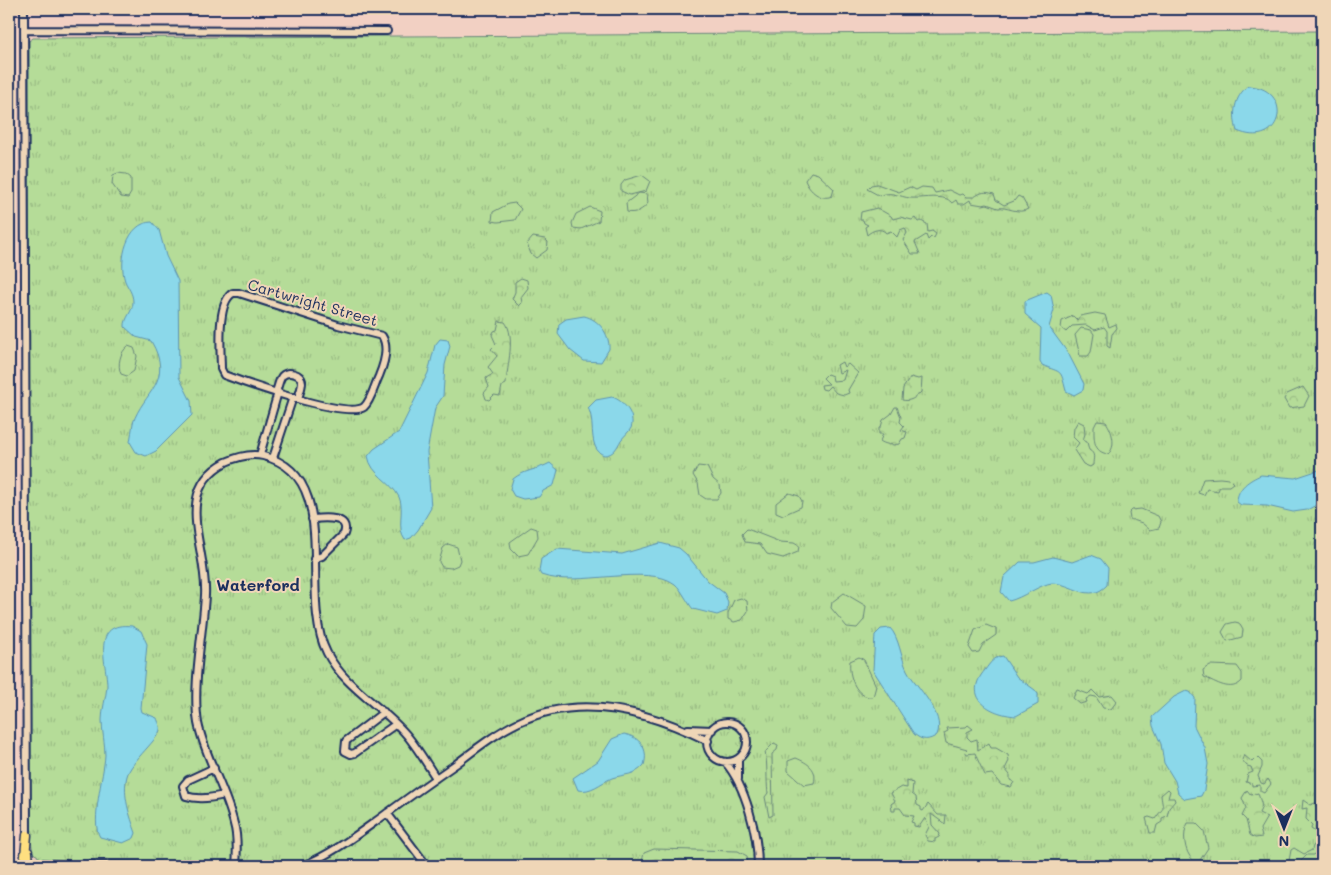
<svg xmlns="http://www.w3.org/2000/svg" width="1331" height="875" font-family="Mali,sans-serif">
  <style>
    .grass { fill: url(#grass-tufts); stroke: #68867b }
    .forest { fill: url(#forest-crowns); stroke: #68867b }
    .pitch { fill: #b5dc98; stroke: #68867b }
    .water { fill: #8bd8ea; stroke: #5e94b2 }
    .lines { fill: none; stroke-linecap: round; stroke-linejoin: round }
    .minor-casing { stroke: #1b2f5e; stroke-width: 10 }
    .major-casing { stroke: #1b2f5e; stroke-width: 11 }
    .minor { stroke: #efd6b7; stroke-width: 6 }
    .major { stroke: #fedf80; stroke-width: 8 }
    .labels { text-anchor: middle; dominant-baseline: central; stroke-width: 4; stroke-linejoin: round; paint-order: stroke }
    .street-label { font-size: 15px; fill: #1b2f5e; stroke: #efd6b7 }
    .neighbourhood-label { font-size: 16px; font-weight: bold; fill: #1b2f5e; stroke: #efd6b7 }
  </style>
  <defs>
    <pattern id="grass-tufts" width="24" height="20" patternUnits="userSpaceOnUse" patternTransform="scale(1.25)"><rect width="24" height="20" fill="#b5dc98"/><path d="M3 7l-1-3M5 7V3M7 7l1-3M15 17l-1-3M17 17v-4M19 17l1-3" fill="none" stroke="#9bbd85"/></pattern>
    <pattern id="forest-crowns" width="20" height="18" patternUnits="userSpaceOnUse" patternTransform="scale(1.25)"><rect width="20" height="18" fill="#b5dc98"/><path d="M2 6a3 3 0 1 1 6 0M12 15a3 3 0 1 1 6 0" fill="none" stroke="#9bbd85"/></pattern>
  </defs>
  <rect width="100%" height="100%" fill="#f2d0c3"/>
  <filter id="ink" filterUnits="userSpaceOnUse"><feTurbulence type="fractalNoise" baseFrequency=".02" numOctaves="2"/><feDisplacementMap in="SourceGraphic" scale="10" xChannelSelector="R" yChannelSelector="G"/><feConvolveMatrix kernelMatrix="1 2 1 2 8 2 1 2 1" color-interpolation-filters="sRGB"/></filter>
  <g filter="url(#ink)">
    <!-- grass -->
    <path class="grass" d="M1322 31V85L1318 96 1322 108V866H38V856L33 853 30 834 29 41 33 38Z"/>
    <!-- forest -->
    <path class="forest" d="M642 175 650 181 646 191 630 195 621 191V185L625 180Z
      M877 184 899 192 910 187 916 190 922 187 932 188 935 193 949 190 959 195 963 194 966 197H974C982 192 984 191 994 194L996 200 1004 205 1014 201 1018 196 1022 198 1028 209C1019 215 1006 206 998 208L987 204 983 205 971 203 970 200 964 204H958L956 200 952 203C951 202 949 200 947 199 935 195 922 199 910 198 900 197 890 190 880 196L867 189 871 185Z
      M590 207 600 211 599 221 581 229 573 228 572 223 576 214Z
      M877 208 891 216 893 219 900 217 912 220 915 218 918 222 921 221 927 224 928 232 932 231 936 234 934 238 931 237 928 240 926 235 915 242 920 254H912L903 240 907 233 905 228 900 230 897 237 891 231 886 233C881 227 872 230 867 235L865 227 868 225 864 223 863 220H860L861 212Z
      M533 237 545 239 548 242 547 250 536 258 531 254 527 244Z
      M521 278 527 280 528 288 521 297 522 303 519 306 512 299 515 292V282Z
      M1095 313 1105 315 1109 327 1116 324 1117 328 1112 334 1110 348 1107 346V331L1104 327 1095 330 1086 325 1072 326 1066 332 1061 328 1062 321 1073 316 1077 320 1080 316Z
      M499 321 505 322C516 336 507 366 506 384L502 386 500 396 494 395 489 400 486 399 484 393 489 387 486 378 493 374 488 367 497 356 491 349 496 344 492 335 494 331 497 330Z
      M842 362 844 367 848 364 858 373 848 390 849 393 844 395 836 393 830 386 826 390 822 389 821 385 829 384 823 378 827 374 832 376 833 381 843 380 846 370 839 373 837 365Z
      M911 377 918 379 922 378 921 392C915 398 910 402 902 400L903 388Z
      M1303 387 1309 396 1304 406 1289 408 1284 399 1287 394Z
      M895 407H897L901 417 900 422 904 426 901 430 907 432 905 438 902 439 899 444C892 446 884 444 880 441L883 434H879V427H881L883 420 891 414Z
      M1078 421 1084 424 1085 434 1083 440 1087 442 1089 450C1096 454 1093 458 1093 465L1090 467 1083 464 1074 450 1079 443 1073 437 1074 428Z
      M1220 478 1229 479 1233 483 1229 486H1220L1218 491 1207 489 1204 495 1198 493 1203 479Z
      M1235 622 1239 623 1243 630 1242 637 1227 641 1222 632 1227 624Z
      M1077 690 1088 694 1092 690 1099 697 1112 695 1117 701 1111 709 1103 708 1096 697 1091 696 1086 699 1087 702 1080 704 1073 698Z
      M968 725 973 729 967 732V737L971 741 977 739 978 750 989 743 991 748H996L1008 755 1009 761 1005 769 1010 775V780L1014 782 1011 787 1001 785 992 774 985 775C981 767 978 761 975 753L967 754 965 751 967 749 946 743 944 733 948 731 947 728 966 727Z
      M774 743 778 745 777 750 772 754 773 815 769 817 765 797 768 793C766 779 768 765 765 752Z
      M1244 755 1252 762 1257 757 1262 762V767L1258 776 1261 783 1264 784 1268 779 1271 784 1264 793 1260 791V785L1252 786V784L1246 782 1248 774 1253 772 1251 767 1247 766 1242 760Z
      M907 781 913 783 912 794 916 797 917 805 921 807V810L923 811 928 804 938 815H946L945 824 931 814 932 825 940 834 939 837 935 839V842L928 841 925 835 929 827 925 818 919 827 914 826V823L911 822 914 816 905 815 900 808H895V811H892L891 804 895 801 891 793 901 787 907 788Z
      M1168 789 1170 791 1168 798H1174L1175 801 1169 808 1167 816 1162 818V822L1157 825 1155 833H1150L1146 818 1149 817 1155 819C1166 803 1163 814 1161 795Z
      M1247 790 1251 795 1258 793C1260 802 1264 804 1259 813L1267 817 1260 829 1262 837 1255 838 1250 835 1246 820 1242 816 1246 808 1242 798Z
      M1303 800 1310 805 1315 803 1319 806 1322 805V810H1318L1322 817V836L1311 829 1312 825 1306 819 1307 808 1302 809Z
      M1316 844 1318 850 1313 855H1307L1298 864 1288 866 1291 850 1294 848 1304 854 1312 850 1313 846Z
      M654 849 738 851 747 856 748 866H641L644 853Z"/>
    <!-- pitch -->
    <path class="pitch" d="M811 172 818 174 834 189 832 196C821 201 809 191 805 180Z
      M118 173 126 174 131 178V193L128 198 121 197 112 184 113 175Z
      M639 193 647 194 648 203C643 210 635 214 627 212L626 203Z
      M515 203 521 209 515 220 498 222 492 221 493 212 508 204Z
      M1081 328 1091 330 1094 334 1091 352 1088 356H1080L1075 335Z
      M128 346 134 348 137 356 134 371 127 376 121 374C117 365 120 352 128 346Z
      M1097 421 1106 422C1112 430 1117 447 1108 454 1093 452 1094 439 1094 427Z
      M698 466 707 467 713 479 720 485 721 493 717 499H706L700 495 698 483 693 475Z
      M789 493 799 496 802 501 801 507 783 515 776 512V503Z
      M1141 509 1158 516 1161 522 1159 528 1150 530 1142 523 1130 519 1129 513 1132 510Z
      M531 527 537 529 538 537 528 554 518 556 511 549 510 542Z
      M747 529 780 542 794 543 799 546 798 552 783 558 767 554 760 544 745 542 742 534Z
      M448 544 457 547 460 560 458 565 451 568 442 567 439 562 443 548Z
      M844 593 866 606 864 620 857 628 847 627 831 608 832 602Z
      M741 598 747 601 748 611 742 620 734 622 728 619V613L734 600Z
      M986 625 996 629V635L983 644 979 652 973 653 969 647 975 630Z
      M859 657 864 660 876 686 873 697C856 699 848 675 850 661Z
      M1210 665 1237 666 1242 673V681C1231 693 1216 682 1204 677L1203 670Z
      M796 758C808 763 818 769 814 783L804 785 788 771V761Z
      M1188 823H1196L1204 831 1208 848 1200 860H1193C1184 852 1182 833 1188 823Z"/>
    <!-- water -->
    <path class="water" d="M1248 86C1294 87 1285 151 1237 131 1232 114 1234 97 1248 86Z
      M152 222 159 230 166 256 178 281 179 377 191 401 192 415 156 451 146 456 136 452 130 442C131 436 132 429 133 423 143 392 175 382 151 341L136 337 125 327C124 318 133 312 133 302 133 293 128 288 125 281 118 260 127 222 152 222Z
      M1047 292 1051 295 1054 310 1049 327 1068 353 1084 384 1083 390 1074 395 1066 391C1060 368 1063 374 1042 365L1040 361 1041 328 1025 314V301Z
      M584 316C599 319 610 335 609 349L601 362 584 361 570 350 558 334 559 324 566 319Z
      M440 339 448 340 450 346 445 365 443 396 435 408 427 452 431 508 418 530 411 538 405 540C396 528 405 510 399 497 391 481 371 475 368 456L374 449 399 432 428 373 435 345Z
      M612 397C623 400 636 415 631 428 629 432 624 436 621 440 617 447 614 455 604 455 587 449 596 421 588 408L596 400Z
      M550 463 558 470 554 485 543 491 539 497 523 499 514 496 510 489 513 479C524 470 537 470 550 463Z
      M1322 469V502L1307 510 1293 512 1267 506 1241 505 1237 502C1237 488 1249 480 1261 475L1295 478Z
      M660 543 679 548 686 554 708 581 724 593 728 602 727 611 717 615 693 609C687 602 682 590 675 584 648 563 576 588 541 575L539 571 541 559 557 549 622 554Z
      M1091 555 1101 559 1108 568 1107 585C1089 604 1072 583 1052 583 1041 584 1022 598 1009 601L1001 592 1004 577 1020 562H1034L1053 557 1072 562Z
      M132 626 141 631 147 644 141 708 142 712 157 718C158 722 161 726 160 729 160 738 131 761 127 776 122 795 130 816 136 833L134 838 123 843 100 837C90 822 104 776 105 755 105 743 102 732 102 720 102 709 106 698 107 686 107 663 90 621 132 626Z
      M890 628C899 637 901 658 907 670 916 687 946 714 937 735 929 741 922 741 914 734L873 670 875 635 881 629Z
      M1003 656 1017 677 1035 690 1038 694V704L1016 716C989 714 962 697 985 670 990 663 994 657 1003 656Z
      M1186 691 1190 692 1195 698 1194 726 1205 748 1208 764 1204 790 1201 796 1185 799 1178 793 1175 781 1164 763 1161 744 1153 726 1152 717 1174 697Z
      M624 734C640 737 649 749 644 765 635 776 624 774 612 778 600 783 591 793 578 790L573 778 598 761 612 739Z"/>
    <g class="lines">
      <!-- minor casing -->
      <g class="minor-casing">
        <path id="minor" d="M24 9 27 835
          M24 30 387 31
          M233 293H239L338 325 382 336C389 347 384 364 379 376 375 384 371 401 364 407 347 419 245 383 224 375L221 369C221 353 216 302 233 293Z
          M276 392C278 387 279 380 282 376 288 370 302 374 302 382 302 388 299 394 298 399
          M260 455 278 392
          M273 458 293 397
          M312 519C323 518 351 515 344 534L322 556 314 559
          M384 712 346 741 345 751 351 754 355 753 396 724
          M707 742a20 20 0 1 1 40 0a20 20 0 1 1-40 0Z
          M688 729 712 730
          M738 759V779
          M725 762C746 786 758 835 758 866
          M214 768 188 780 183 786 186 796C198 800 212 798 224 795
          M387 813 427 866
          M25 862 66 865 159 866
          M236 866C237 853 238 837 234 824 226 789 205 758 198 723 192 686 203 633 205 595 208 549 171 491 226 462 237 457 251 453 263 456 345 475 297 596 327 653 344 686 380 705 404 732 416 745 426 763 436 778
          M302 866C330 855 354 837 379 819 405 800 430 782 456 764 476 749 496 733 519 722 580 693 650 712 708 741"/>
      </g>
      <!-- major casing -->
      <g class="major-casing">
        <path id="major" d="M28 852 29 866
          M24 866 27 835
          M61 866 66 865"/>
      </g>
      <!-- minor -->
      <use href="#minor" class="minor"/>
      <!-- major -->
      <use href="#major" class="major"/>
    </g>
  </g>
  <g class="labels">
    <!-- street labels -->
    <g class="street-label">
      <text transform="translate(313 302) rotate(16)">Cartwright Street</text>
    </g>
    <!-- neighbourhood labels -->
    <g class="neighbourhood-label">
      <text x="258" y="584">Waterford</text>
    </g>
  </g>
  <!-- margin -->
  <rect width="1331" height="875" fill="none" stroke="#efd6b7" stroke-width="30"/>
  <rect x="15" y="15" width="1301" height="845" fill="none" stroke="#1b2f5e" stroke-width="2" filter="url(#ink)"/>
  <!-- north arrow -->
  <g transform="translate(1284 828) rotate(180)" stroke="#efd6b7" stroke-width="4" paint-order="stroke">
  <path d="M0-4L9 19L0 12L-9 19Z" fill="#1b2f5e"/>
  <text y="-8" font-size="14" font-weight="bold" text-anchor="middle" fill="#1b2f5e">N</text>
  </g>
</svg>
